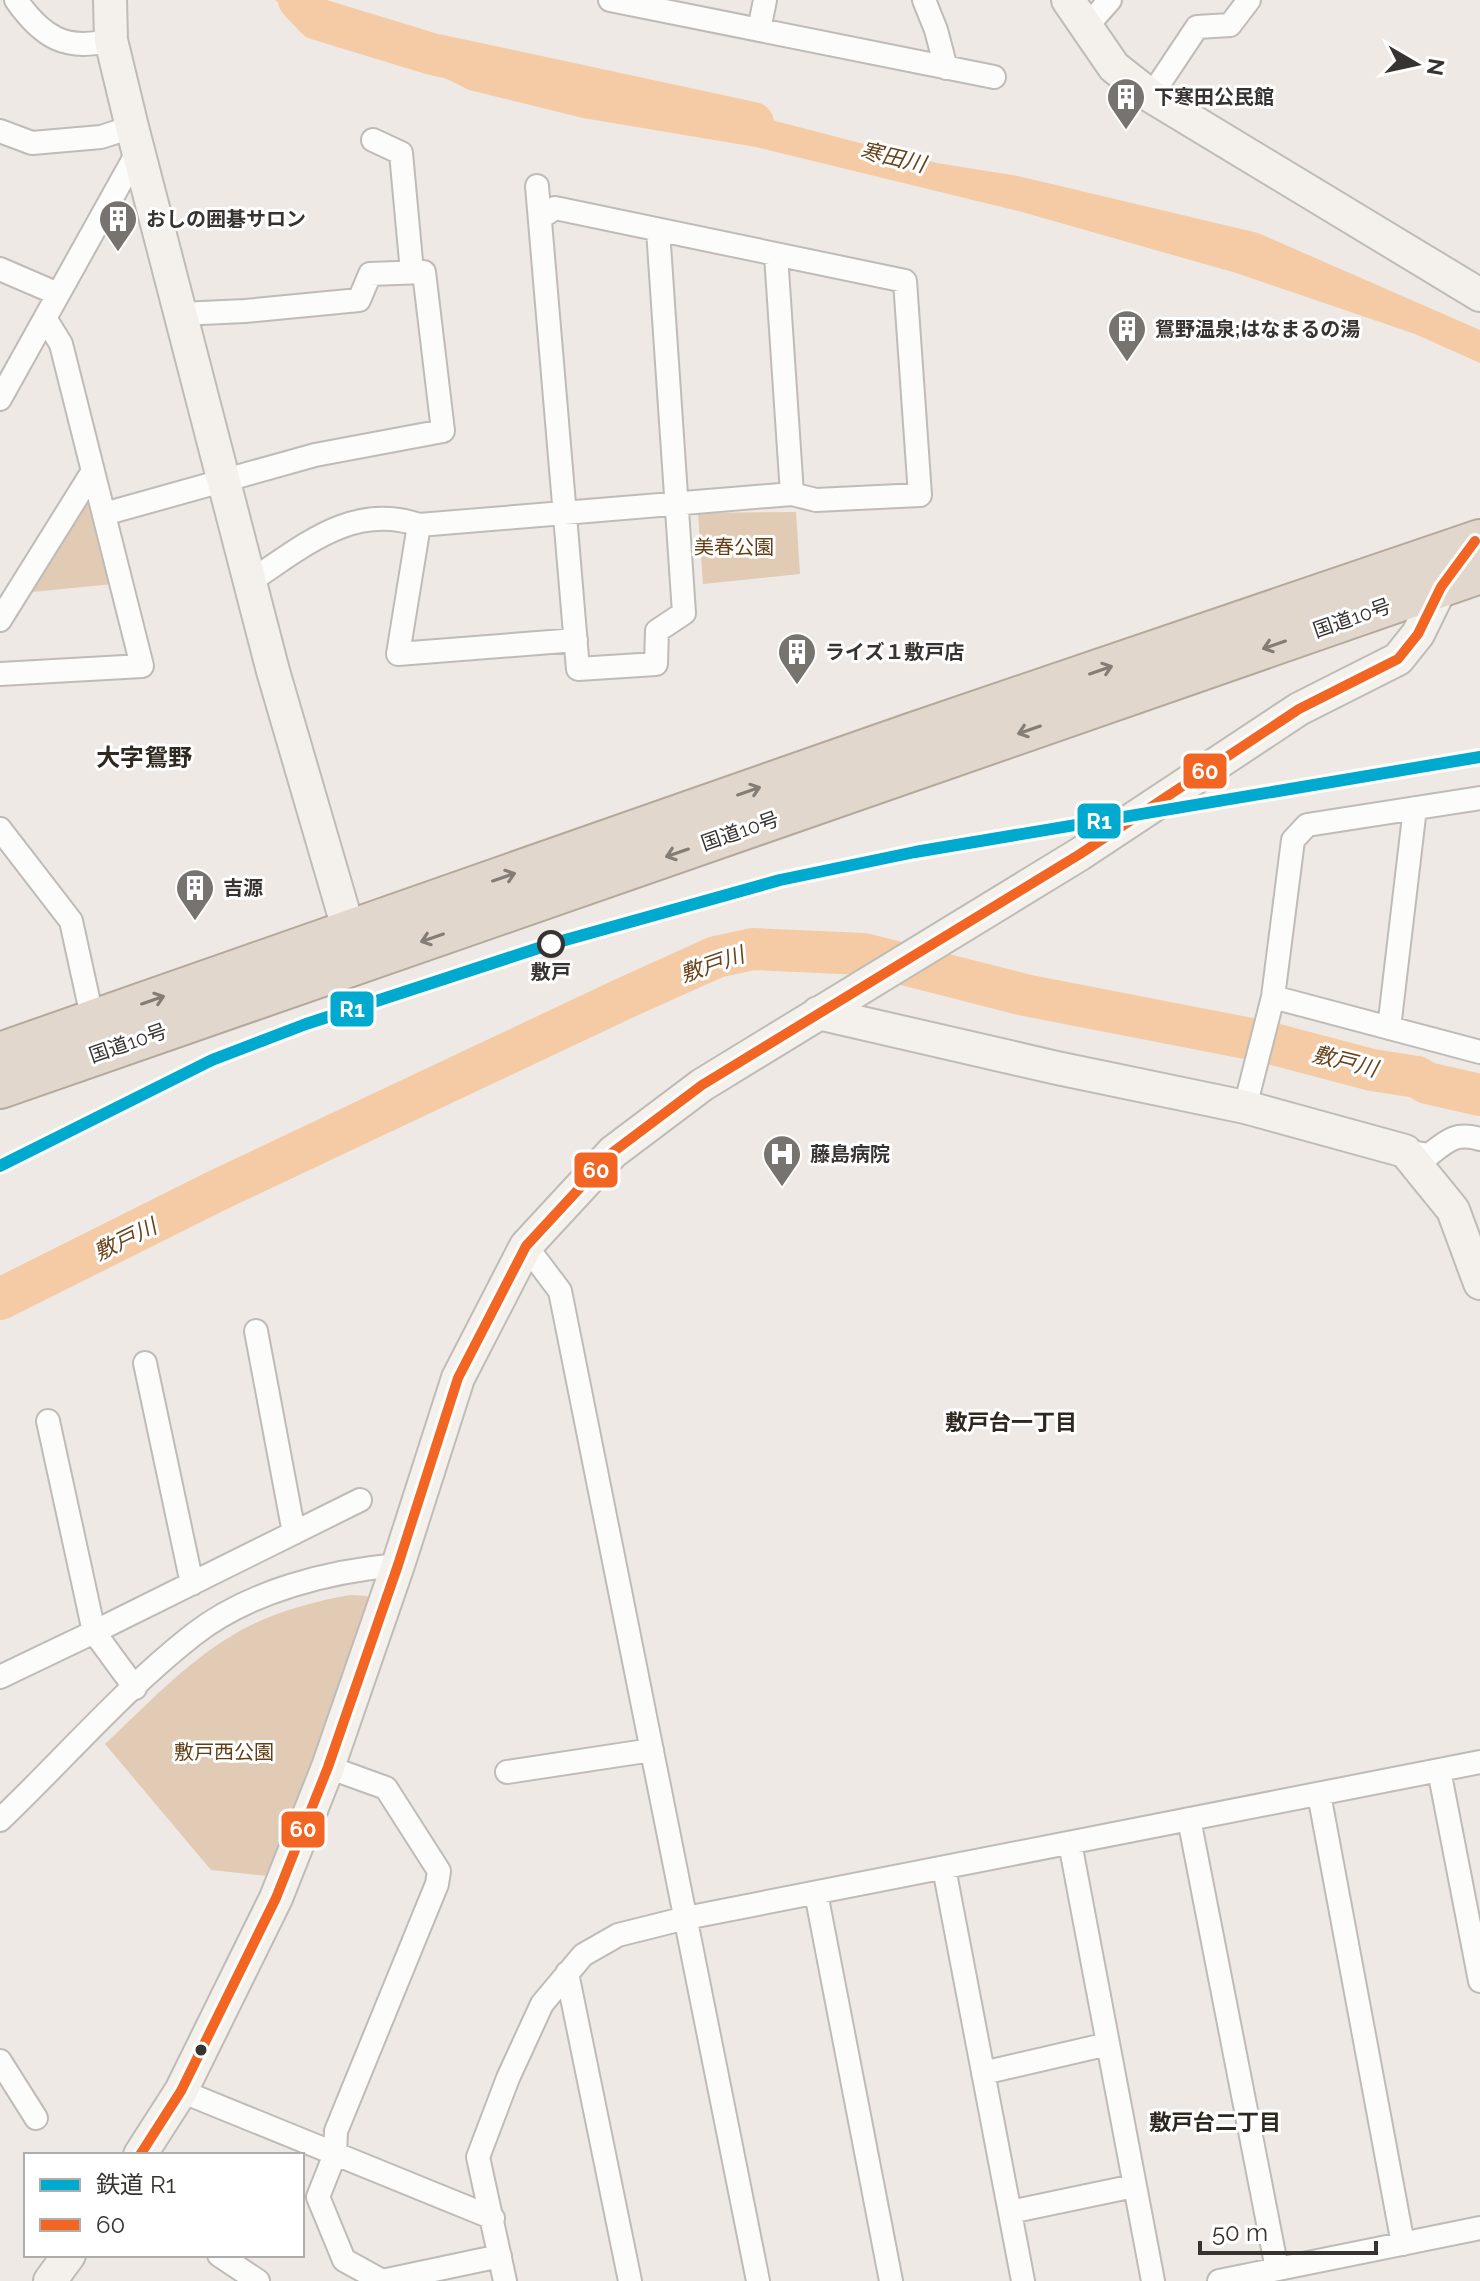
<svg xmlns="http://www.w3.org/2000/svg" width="1480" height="2281" font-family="Raleway,'Noto Sans JP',sans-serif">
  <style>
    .green { fill: #e2cbb5 }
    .water { fill: #f4cba4 }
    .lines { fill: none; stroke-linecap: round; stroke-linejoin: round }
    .river { stroke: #f4cba4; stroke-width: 42 }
    .street-casing { stroke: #bfbbb7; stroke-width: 26 }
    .secondary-casing { stroke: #bfbbb7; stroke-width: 36 }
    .highway-casing { stroke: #b4a89a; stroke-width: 44 }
    .street { stroke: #fcfcfb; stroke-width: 22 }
    .secondary { stroke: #f4f1ed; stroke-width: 32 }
    .highway { stroke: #e1d7cc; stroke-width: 40 }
    .bus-1-casing { stroke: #fff; stroke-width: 16 }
    .bus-1 { stroke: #f26522; stroke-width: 10 }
    .rail-1-casing { stroke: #fff; stroke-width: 18 }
    .rail-1 { stroke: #00a9ce; stroke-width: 12 }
    .oneway { stroke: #847d76 }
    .stop-dot { fill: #fff; stroke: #373330; stroke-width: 4 }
    .bus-dot { fill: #373330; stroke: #fff; stroke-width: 3 }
    .labels { text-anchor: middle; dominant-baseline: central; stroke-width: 6; stroke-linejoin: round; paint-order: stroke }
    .poi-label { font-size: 20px; font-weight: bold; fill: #373330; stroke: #fff; text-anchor: start }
    .park-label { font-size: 20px; fill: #633e15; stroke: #fff }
    .street-label { font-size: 20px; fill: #373330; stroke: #fff }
    .stop-label { font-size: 20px; font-weight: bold; fill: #373330; stroke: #fff }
    .water-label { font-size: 22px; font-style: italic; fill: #69441c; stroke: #fff }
    .neighbourhood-label { font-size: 22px; font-weight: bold; fill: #2f2821; stroke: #fff }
    .quarter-label { font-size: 24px; font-weight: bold; fill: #2f2821; stroke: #fff }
    .line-badge { stroke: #fff; stroke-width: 3 }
    .badge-label { font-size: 22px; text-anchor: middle; font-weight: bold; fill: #fff }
  </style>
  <rect width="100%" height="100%" fill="#eee9e4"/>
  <!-- green -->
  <path class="green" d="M83 496 91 499 113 584 22 593Z
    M796 512 800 574 703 584 698 513Z
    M350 1595 367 1596 370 1599V1615L268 1876 211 1870 105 1744C145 1707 185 1663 233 1635 267 1614 311 1602 350 1595Z"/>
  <!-- water -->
  <path class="water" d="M275 0H291L472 76 524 91 628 114 721 110 756 116 937 163 1018 176 1258 233 1480 330V363L1415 334 1236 273 1022 212 756 147 583 118 469 90 384 47 299 18Z"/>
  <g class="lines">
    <!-- river -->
    <path class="river" d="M299 0 317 19 432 54 753 123
      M0 1299 216 1191 625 998 716 957 753 949 864 954 1025 995 1266 1042 1372 1070 1417 1077 1427 1083 1480 1095"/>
    <!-- street casing -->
    <g class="street-casing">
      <path id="street" d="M16 0C42 37 66 52 111 40
        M610 0 994 77
        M924 0 936 30 946 68
        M1086 27 1110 0
        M759 30 765 0
        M1151 96 1197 27 1230 25 1249 0
        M0 131 32 143 101 137 132 127
        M373 140 401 153 412 272
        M537 186 578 669 656 664 657 631 684 613 658 230
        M776 255 792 494
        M0 269 58 294
        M0 399 138 151
        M104 514 315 455 443 431 424 272 370 274 359 300 245 311 180 314
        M419 525 398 654 576 640
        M249 582C303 547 352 502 419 525L792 494 816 500 920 495 905 281 555 208 540 218
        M0 620 93 471
        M0 674 142 666 61 344 45 318
        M0 829 71 921 93 1021
        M1273 997 1480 1052
        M1389 1028 1415 808
        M1245 1107 1273 997 1293 840 1307 825 1480 798
        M1405 1151 1429 1155C1448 1140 1456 1132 1480 1139
        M526 1246 560 1291 758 2281
        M256 1331 294 1533
        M145 1363 192 1584
        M0 1677 94 1632 48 1421
        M135 1688 94 1632 360 1500
        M328 1767 386 1788 439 1871 437 1884 336 2131 335 2154 318 2197 344 2260 382 2281 500 2256
        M1439 1770 1480 1981
        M507 1772 652 1750
        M1319 1794 1403 2244
        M1189 1819 1277 2269
        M0 1820C64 1759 123 1690 193 1635 249 1591 329 1571 398 1565
        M1070 1843 1153 2281
        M944 1868 1023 2281
        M816 1893 891 2281
        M567 1973 630 2281
        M0 2061 36 2118
        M983 2073 1108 2044
        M181 2091 493 2218
        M1010 2212 1134 2186
        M219 2255 258 2281
        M505 2281 478 2157 508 2078 542 2004 583 1955 618 1935 686 1918 1480 1762
        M1219 2281 1480 2228"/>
    </g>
    <!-- secondary casing -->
    <g class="secondary-casing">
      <path id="secondary" d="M110 0 111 40 132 127 273 671 355 952
        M1068 0 1114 67 1151 96 1480 295
        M818 1013 1057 1068 1245 1107 1405 1151 1453 1210 1480 1283
        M140 2155 181 2091 276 1898 328 1767 398 1565 458 1378 526 1246 613 1152 702 1085 1080 854 1299 709 1398 659 1418 634 1441 587 1450 576
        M50 2281 69 2255"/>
    </g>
    <!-- highway casing -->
    <g class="highway-casing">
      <path id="highway" d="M0 1053 910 734 1480 540
        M0 1088 1480 573"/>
    </g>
    <!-- street -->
    <use href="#street" class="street"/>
    <!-- secondary -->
    <use href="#secondary" class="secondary"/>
    <!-- highway -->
    <use href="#highway" class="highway"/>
    <!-- bus-1 casing -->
    <g class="bus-1-casing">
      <path id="bus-1" d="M140 2155 181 2091 276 1898 328 1767 398 1565 458 1378 526 1246 613 1152 702 1085 1080 854 1299 709 1398 659 1418 634 1441 587 1475 541"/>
    </g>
    <!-- bus-1 -->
    <use href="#bus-1" class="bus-1"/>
    <!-- rail-1 casing -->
    <g class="rail-1-casing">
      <path id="rail-1" d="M0 1166 212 1060 306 1024 551 944 780 880 915 852 1480 757"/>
    </g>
    <!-- rail-1 -->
    <use href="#rail-1" class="rail-1"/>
  </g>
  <!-- one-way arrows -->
  <defs><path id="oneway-shaft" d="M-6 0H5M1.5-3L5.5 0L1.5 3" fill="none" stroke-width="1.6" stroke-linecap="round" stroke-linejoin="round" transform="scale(2)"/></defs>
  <g class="oneway">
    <use href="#oneway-shaft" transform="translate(1274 645) rotate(161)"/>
    <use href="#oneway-shaft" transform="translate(1101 670) rotate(-19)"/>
    <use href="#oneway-shaft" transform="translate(1029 730) rotate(161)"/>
    <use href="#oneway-shaft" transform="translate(749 791) rotate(-19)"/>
    <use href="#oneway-shaft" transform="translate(677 853) rotate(161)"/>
    <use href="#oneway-shaft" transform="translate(504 877) rotate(-19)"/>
    <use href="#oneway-shaft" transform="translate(432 938) rotate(161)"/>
    <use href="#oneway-shaft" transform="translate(153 1000) rotate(-19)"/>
  </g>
  <!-- icons -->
  <defs>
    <g id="building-pin" transform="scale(2)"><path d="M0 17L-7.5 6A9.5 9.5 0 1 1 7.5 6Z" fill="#77736f" stroke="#fff"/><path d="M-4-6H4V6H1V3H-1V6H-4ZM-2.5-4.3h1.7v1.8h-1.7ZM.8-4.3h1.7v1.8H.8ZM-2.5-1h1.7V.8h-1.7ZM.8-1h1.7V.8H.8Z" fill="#fff"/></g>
    <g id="hospital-pin" transform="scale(2)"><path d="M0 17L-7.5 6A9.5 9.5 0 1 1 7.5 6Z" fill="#77736f" stroke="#fff"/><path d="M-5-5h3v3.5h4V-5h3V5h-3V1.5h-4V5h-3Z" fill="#fff"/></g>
  </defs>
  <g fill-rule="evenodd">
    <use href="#building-pin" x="1126" y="97"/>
    <use href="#building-pin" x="118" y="219"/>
    <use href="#building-pin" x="1127" y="329"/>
    <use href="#building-pin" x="797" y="652"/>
    <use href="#building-pin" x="195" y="888"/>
    <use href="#hospital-pin" x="782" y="1154"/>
  </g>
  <!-- markers -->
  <circle class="stop-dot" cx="551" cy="944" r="12"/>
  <circle class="bus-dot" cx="201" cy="2050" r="7"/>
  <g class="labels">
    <!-- poi labels -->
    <g class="poi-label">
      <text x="1154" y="97">下寒田公民館</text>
      <text x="146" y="219">おしの囲碁サロン</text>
      <text x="1155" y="329">鴛野温泉;はなまるの湯</text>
      <text x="825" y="652">ライズ１敷戸店</text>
      <text x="223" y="888">吉源</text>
      <text x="810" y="1154">藤島病院</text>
    </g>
    <!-- park labels -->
    <g class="park-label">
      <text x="734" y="547">美春公園</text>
      <text x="224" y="1752">敷戸西公園</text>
    </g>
    <!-- street labels -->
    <g class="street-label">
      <text transform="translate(1352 618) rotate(-19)">国道10号</text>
      <text transform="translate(740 831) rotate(-19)">国道10号</text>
      <text transform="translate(128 1043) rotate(-19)">国道10号</text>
    </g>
    <!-- stop labels -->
    <g class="stop-label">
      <text x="551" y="972">敷戸</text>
    </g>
    <!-- water labels -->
    <g class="water-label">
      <text transform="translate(893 157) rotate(13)">寒田川</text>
      <text transform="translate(712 964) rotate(-19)">敷戸川</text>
      <text transform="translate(1345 1061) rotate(14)">敷戸川</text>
      <text transform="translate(125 1239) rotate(-26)">敷戸川</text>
    </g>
    <!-- neighbourhood labels -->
    <g class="neighbourhood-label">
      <text x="1011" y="1422">敷戸台一丁目</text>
      <text x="1215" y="2122">敷戸台二丁目</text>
    </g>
    <!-- quarter labels -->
    <g class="quarter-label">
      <text x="144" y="757">大字鴛野</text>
    </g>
  </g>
  <g class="line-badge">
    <rect x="1182" y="752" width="46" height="38" rx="8" fill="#f26522"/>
    <rect x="1076" y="802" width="46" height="38" rx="8" fill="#00a9ce"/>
    <rect x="329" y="990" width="46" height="38" rx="8" fill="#00a9ce"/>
    <rect x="573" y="1151" width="46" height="38" rx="8" fill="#f26522"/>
    <rect x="280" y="1810" width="46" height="39" rx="8" fill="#f26522"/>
  </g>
  <g class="badge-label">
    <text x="1205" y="779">60</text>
    <text x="1099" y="829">R1</text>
    <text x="352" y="1017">R1</text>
    <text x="596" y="1178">60</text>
    <text x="303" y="1837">60</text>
  </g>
  <!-- legend -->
  <rect x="24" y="2153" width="280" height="104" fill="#ffffff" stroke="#afadac" stroke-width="2"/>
  <rect x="40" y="2179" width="40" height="12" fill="#00a9ce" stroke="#afadac" stroke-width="2"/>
  <text x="96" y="2193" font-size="24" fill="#373330">鉄道 R1</text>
  <rect x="40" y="2219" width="40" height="12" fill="#f26522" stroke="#afadac" stroke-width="2"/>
  <text x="96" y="2233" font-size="24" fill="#373330">60</text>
  <!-- north arrow -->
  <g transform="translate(1416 64) rotate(99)" stroke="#ffffff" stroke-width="6" paint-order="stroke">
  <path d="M0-6L14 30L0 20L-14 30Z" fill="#373330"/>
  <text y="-12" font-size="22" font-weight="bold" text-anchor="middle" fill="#373330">N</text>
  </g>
  <!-- scale -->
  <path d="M1200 2241v12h176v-12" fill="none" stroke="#373330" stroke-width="4"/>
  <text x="1212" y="2241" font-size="24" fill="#373330" stroke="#ffffff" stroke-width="6" paint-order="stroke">50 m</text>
</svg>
